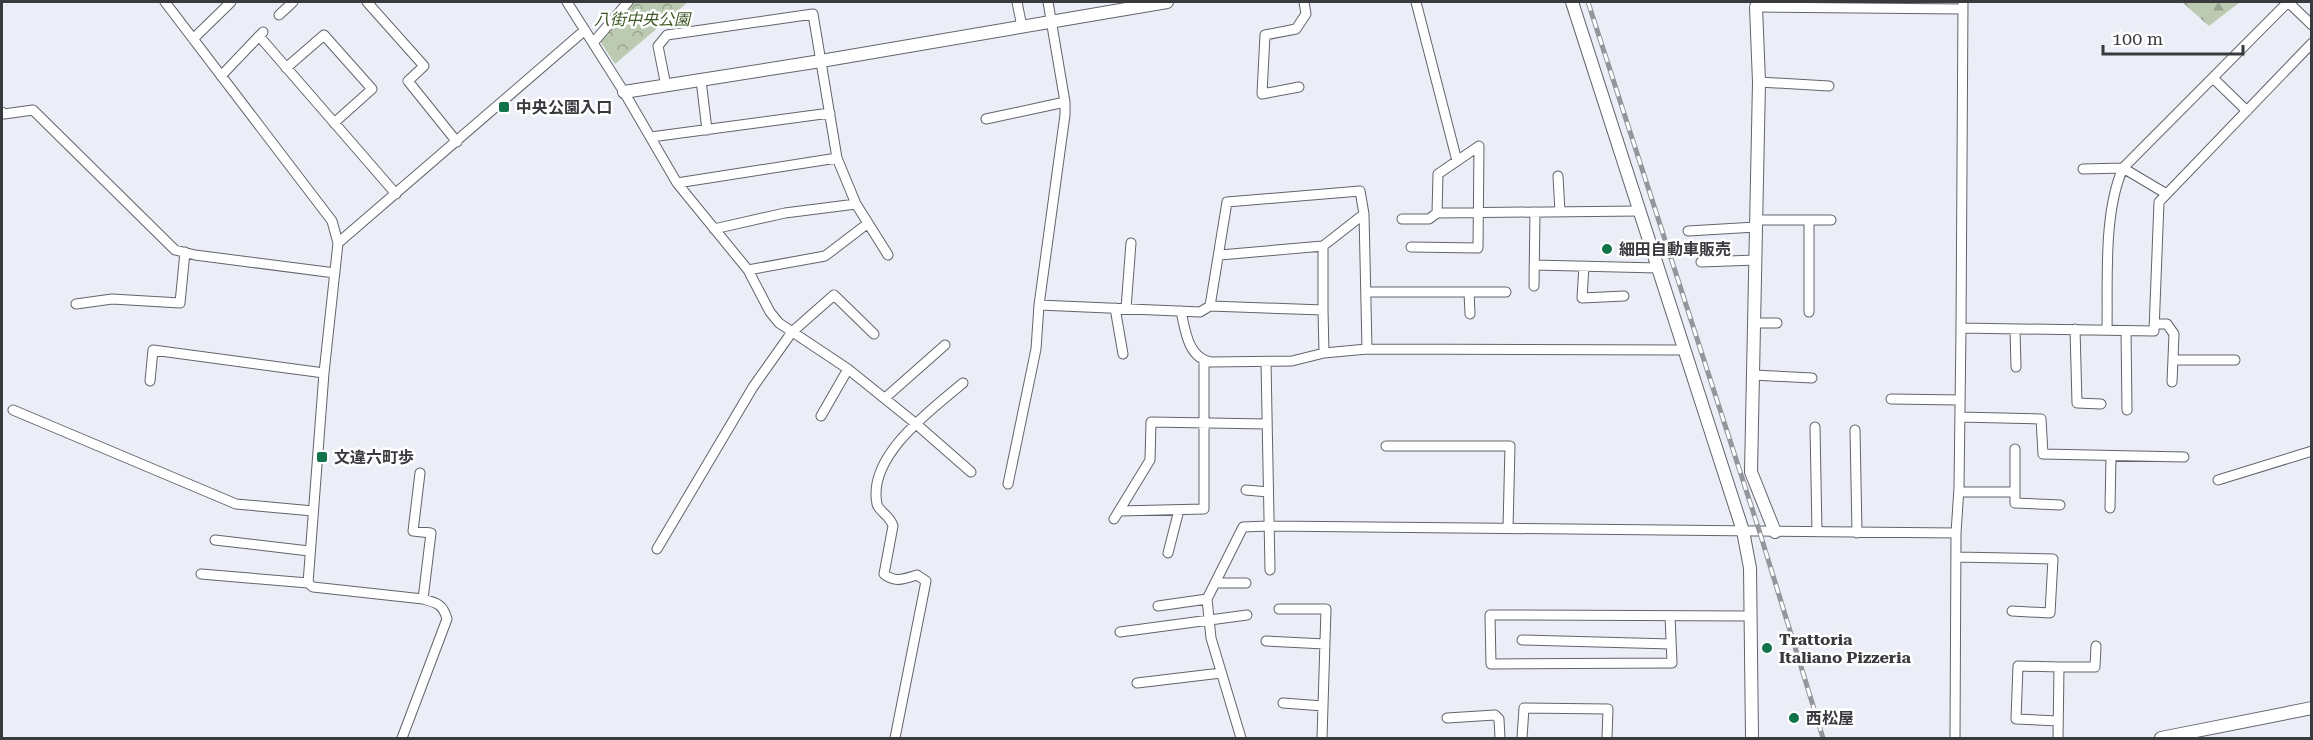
<svg xmlns="http://www.w3.org/2000/svg" width="2313" height="740" font-family="'Roboto Serif','Noto Sans JP',serif">
  <style>
    .forest { fill: url(#forest-firs) }
    .park { fill: url(#park-crowns) }
    .lines { fill: none; stroke-linecap: round; stroke-linejoin: round }
    .minor-casing { stroke: #62646c; stroke-width: 11 }
    .tertiary-casing { stroke: #62646c; stroke-width: 14 }
    .minor { stroke: #fff; stroke-width: 9 }
    .tertiary { stroke: #fff; stroke-width: 12 }
    .rail-casing { stroke: #94969c; stroke-width: 5 }
    .rail { stroke: #fff; stroke-width: 3; stroke-dasharray: 9; stroke-linecap: butt }
    .poi-dot { fill: #117349; stroke: #fff; stroke-width: 2 }
    .labels { text-anchor: middle; dominant-baseline: central; stroke-width: 5; stroke-linejoin: round; paint-order: stroke }
    .park-label { font-size: 16px; font-style: italic; fill: #3e5926; stroke: #fff }
    .poi-label { font-size: 16px; font-weight: bold; fill: #393a3e; stroke: #fff; text-anchor: start }
  </style>
  <defs>
    <pattern id="forest-firs" width="22" height="20" patternUnits="userSpaceOnUse" patternTransform="scale(1.5)"><rect width="22" height="20" fill="#bbcab0"/><path d="M5 1l3.5 6h-7zM16 11l3.5 6h-7z" fill="#99a591"/></pattern>
    <pattern id="park-crowns" width="20" height="18" patternUnits="userSpaceOnUse" patternTransform="scale(1.5)"><rect width="20" height="18" fill="#bbcab0"/><path d="M2 6a3 3 0 1 1 6 0M12 15a3 3 0 1 1 6 0" fill="none" stroke="#99a591"/></pattern>
  </defs>
  <rect width="100%" height="100%" fill="#eceef7"/>
  <!-- forest -->
  <path class="forest" d="M2182 2H2240L2209 26Z"/>
  <!-- park -->
  <path class="park" d="M633 2H688L615 64 600 41Z"/>
  <g class="lines">
    <!-- minor casing -->
    <g class="minor-casing">
      <path id="minor" d="M165 2 332 221 338 243
        M367 2 424 66 408 81 457 142
        M567 2 624 92 677 183 748 270 770 312 779 323 848 369 915 423 971 472
        M1017 2 1022 27
        M1416 2 1457 161
        M2288 2 2312 25
        M1756 3V7L1962 9
        M279 15 293 2
        M259 36 396 194
        M193 39 231 2
        M593 43 628 2
        M286 68 324 35 372 89 334 123
        M221 76 263 32
        M2214 79 2247 111
        M701 80 707 130
        M1759 82 1829 86
        M666 86 658 46 667 35 813 14 837 158 856 204 888 255
        M1299 87 1262 94 1265 35 1296 29 1306 14 1304 2
        M2 112 4 114 33 110 175 250 195 255 335 273
        M986 119 1065 102
        M651 137 830 113
        M2083 169 2123 168 2165 193
        M1558 176 1560 212
        M677 183 837 158
        M1402 219H1429L1437 213 1639 211
        M1756 220H1831
        M1809 220V312
        M714 229 785 213 856 204
        M1688 231 1756 227
        M1411 247 1478 248 1479 146 1438 174 1437 213
        M1220 255 1323 246
        M1701 262 1756 260
        M1534 265 1658 268
        M1584 266 1582 298 1624 296
        M748 270 825 256 867 224
        M1534 286 1535 212
        M1366 292H1506
        M1469 292 1470 314
        M76 304 112 299 180 303 185 252
        M1039 305 1200 312 1210 306 1323 310V246L1364 214
        M1210 306 1227 202 1360 191 1364 214 1367 349
        M1115 308 1123 354
        M1126 308 1131 243
        M1323 310 1324 353
        M1181 311C1185 330 1188 358 1211 362L1292 361 1324 353 1367 349 1684 350
        M1755 323H1777
        M2154 324H2167L2174 334 2172 382
        M1961 328 2154 331 2159 202 2312 43
        M2075 329 2077 403 2101 404
        M2015 330 2016 367
        M2107 330C2108 281 2103 213 2123 168L2288 2
        M2126 331 2127 410
        M2173 360H2235
        M1266 362 1270 570
        M1753 375 1812 378
        M150 381 153 350 324 373
        M885 398 945 345
        M1891 399 1960 400
        M13 410 236 504 313 511
        M821 416 848 369
        M1960 417 2041 419 2043 454 2184 457
        M1815 427 1817 532
        M1855 430 1857 533
        M1386 446H1510L1508 528
        M420 473 413 531 431 533 423 599
        M2218 480 2312 451
        M1008 484 1036 349 1039 305 1065 115V102L1048 2
        M1246 490 1268 492
        M1959 492H2015V449
        M2015 492V503L2060 505
        M2110 508 2111 456
        M1119 511 1204 509V361
        M1114 519 1150 460 1151 422 1267 424
        M215 540 309 551
        M657 549 753 387 792 332 834 295 874 334
        M1168 553 1179 510
        M1956 557 2053 559 2050 613 2012 611
        M201 574 308 583 313 587 423 599C437 603 443 604 447 619L402 738
        M308 583 324 373 338 243 585 30
        M1215 583H1246
        M1158 606 1207 599
        M1279 609H1326L1323 706
        M1670 616 1672 663 1491 664 1490 615H1522L1749 616
        M1120 632 1247 615
        M1522 640 1671 644
        M1266 641 1325 644
        M2059 667H2095L2096 646
        M1137 683 1221 673
        M1283 703 1323 706 1322 738
        M1447 718 1495 715 1499 719 1500 738
        M895 738 926 581 917 575C904 579 895 583 884 574L893 526C890 515 879 512 877 504 867 456 931 410 963 383
        M1241 738 1211 638 1207 599 1243 527 1268 526 1956 533
        M1522 738 1524 708 1608 709 1607 738
        M1955 738 1956 533 1959 488 1961 328 1963 2
        M2058 738 2059 667 2018 666 2016 719 2058 721"/>
    </g>
    <!-- tertiary casing -->
    <g class="tertiary-casing">
      <path id="tertiary" d="M1572 2 1743 531 1750 568 1752 738
        M1756 7 1759 82 1751 472 1775 532
        M624 92 821 61 1167 2
        M2161 738 2312 708"/>
    </g>
    <!-- minor -->
    <use href="#minor" class="minor"/>
    <!-- tertiary -->
    <use href="#tertiary" class="tertiary"/>
    <!-- rail casing -->
    <g class="rail-casing">
      <path id="rail" d="M1588 2 1759 530 1823 738"/>
    </g>
    <!-- rail -->
    <use href="#rail" class="rail"/>
  </g>
  <!-- markers -->
  <g class="poi-dot">
    <rect x="498" y="101" width="12" height="12" rx="3"/>
    <circle cx="1607" cy="249" r="6"/>
    <rect x="316" y="451" width="12" height="12" rx="3"/>
    <circle cx="1767" cy="648" r="6"/>
    <circle cx="1794" cy="718" r="6"/>
  </g>
  <g class="labels">
    <!-- park labels -->
    <g class="park-label">
      <text x="642" y="19">八街中央公園</text>
    </g>
    <!-- poi labels -->
    <g class="poi-label">
      <text x="516" y="107">中央公園入口</text>
      <text x="1619" y="249">細田自動車販売</text>
      <text x="334" y="457">文違六町歩</text>
      <text x="1779" y="639">Trattoria<tspan x="1779" dy="18">Italiano Pizzeria</tspan></text>
      <text x="1806" y="718">西松屋</text>
    </g>
  </g>
  <!-- border -->
  <rect width="2313" height="740" fill="none" stroke="#393a3e" stroke-width="6"/>
  <!-- scale -->
  <path d="M2103 45v9h140v-9" fill="none" stroke="#393a3e" stroke-width="3"/>
  <text x="2112" y="45" font-size="18" fill="#393a3e" stroke="#ffffff" stroke-width="4.5" paint-order="stroke">100 m</text>
</svg>
